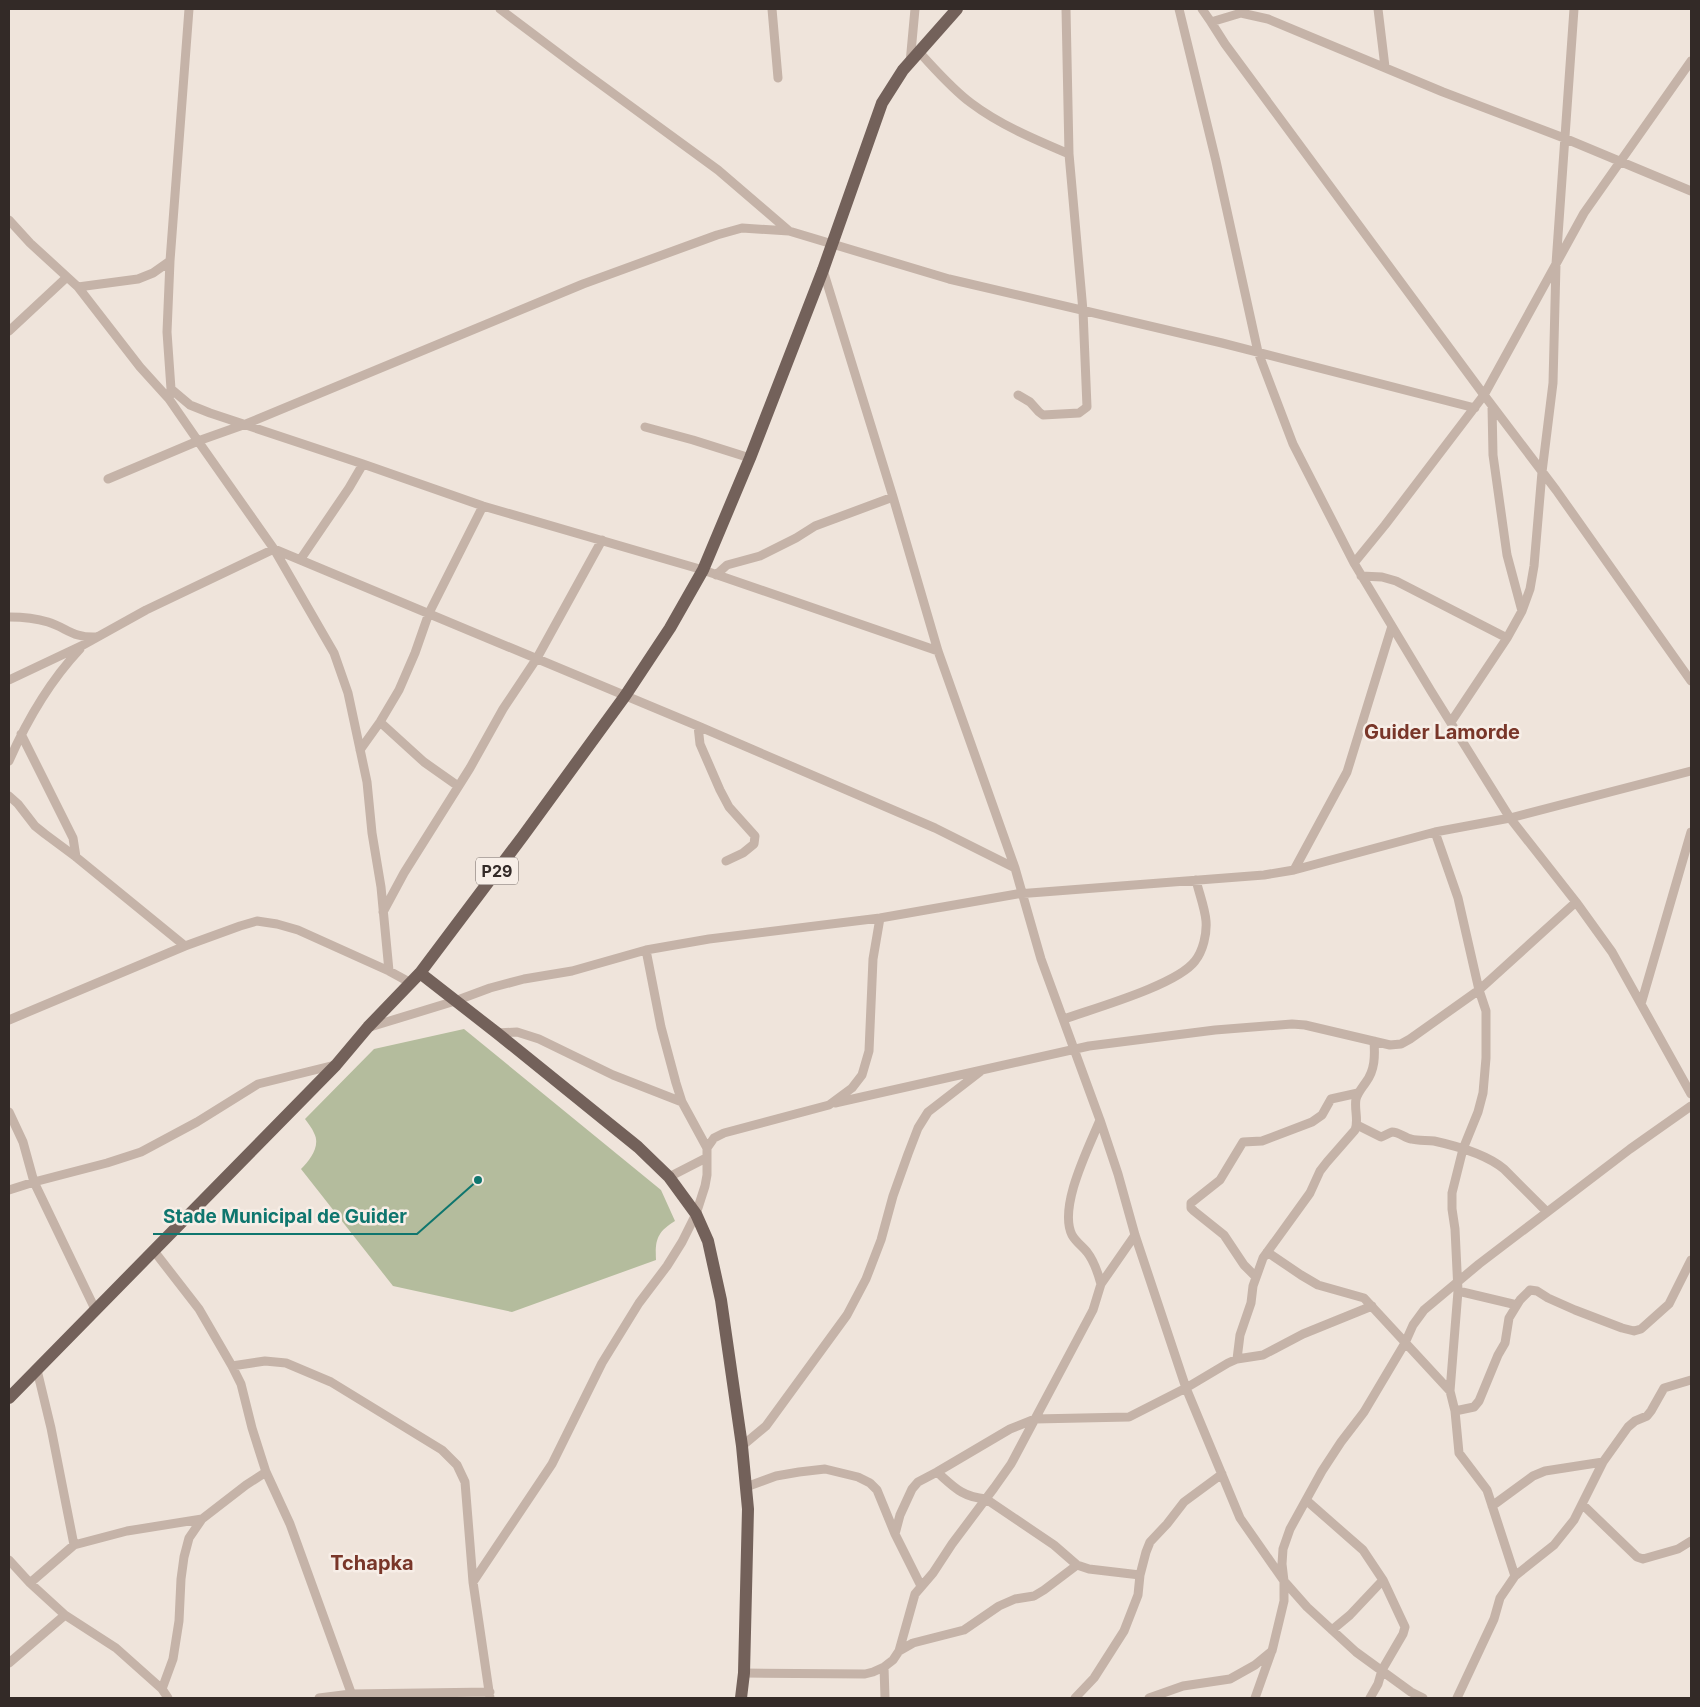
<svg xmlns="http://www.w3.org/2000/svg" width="1700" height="1707" font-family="Inter,sans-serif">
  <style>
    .garden { fill: #b4bc9d }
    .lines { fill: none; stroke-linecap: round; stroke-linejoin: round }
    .street { stroke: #c5b3a8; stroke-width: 9 }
    .primary { stroke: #73615a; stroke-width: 12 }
    .labels { text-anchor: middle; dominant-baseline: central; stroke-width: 5; stroke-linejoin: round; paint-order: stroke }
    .shield { fill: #f7eee7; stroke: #6e6561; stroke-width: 1 }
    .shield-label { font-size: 16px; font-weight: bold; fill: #332a27 }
    .quarter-label { font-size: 20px; font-weight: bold; fill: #793629; stroke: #f7eee7 }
    .leader { fill: none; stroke: #0f766e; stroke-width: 2 }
    .callout-dot { fill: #0f766e; stroke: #f7eee7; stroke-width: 2 }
    .callout-label { font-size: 19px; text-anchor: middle; font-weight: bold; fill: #0f766e; stroke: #f7eee7; stroke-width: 5; stroke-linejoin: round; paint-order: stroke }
  </style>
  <rect width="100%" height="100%" fill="#efe4db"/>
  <!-- garden -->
  <path class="garden" d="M464 1029 661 1190 675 1221C657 1232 655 1240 656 1260L512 1312 393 1286 301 1169C310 1160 321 1146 314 1133 312 1128 308 1123 305 1119L374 1049Z"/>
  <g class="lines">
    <!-- street -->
    <path class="street" d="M189 9 170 261 167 332 171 389 169 399 198 441 246 424 583 284 717 235 742 228 789 231 949 279 1222 343 1475 408
      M500 9 577 67 718 170 789 231
      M772 9 778 78
      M1179 9 1216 161 1258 352 1293 444 1354 563 1431 691 1510 818 1576 902 1612 952 1691 1094
      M1202 9 1211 22 1241 13 1244 10
      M1378 9 1385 67
      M1241 13 1268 19 1443 92 1564 138 1691 191
      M1211 22 1225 44 1484 395 1556 490 1691 681
      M919 52C935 69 952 89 971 103 1000 125 1036 140 1069 154
      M910 63 915 9
      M9 220 30 243 78 287 140 367 169 399
      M823 270 893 497 938 651 1015 868 1041 959 1100 1120 1118 1174 1135 1235 1186 1388 1240 1518 1284 1581 1307 1607 1356 1652 1411 1692 1423 1698
      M78 287 138 279 153 273 170 261
      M9 331 67 277
      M171 389 190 405 210 413 363 464 483 506 703 570 938 651
      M1018 395 1030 402 1039 412 1043 415 1079 413 1087 407 1083 311 1069 154 1066 9
      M1492 406 1493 455 1507 555 1522 611
      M645 427 693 440 750 458
      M108 479 198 441 274 549 698 726 935 828 1015 868
      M300 560 349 488 363 464
      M1354 563 1385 525 1484 395 1584 213 1691 61
      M716 575 727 565 760 556 796 538 815 526 893 497
      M1361 576 1382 577 1396 581 1507 638
      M9 617C22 617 35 618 48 622 67 628 73 638 96 637
      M9 680 83 645 146 610 274 549 334 653 348 693 367 782 372 833 381 887 389 971
      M380 722 424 762 458 786
      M1451 722 1507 638 1522 611 1530 589 1534 566 1542 472 1553 383 1556 264 1574 9
      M698 726 700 744 720 790 729 807 755 836 754 844 743 853 726 861
      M21 734 73 838 76 857
      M360 750 380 722 399 690 415 653 429 613 483 506
      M9 761C27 720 49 682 80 649
      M9 796 18 804 35 826 45 834 76 857 185 946
      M1435 832 1458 898 1479 990 1486 1011V1058L1483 1093 1478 1112 1463 1149 1452 1193V1209L1455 1229 1458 1291 1450 1391 1455 1411 1459 1453 1487 1490 1515 1576
      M1294 870 1347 772 1392 626
      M383 912 404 873 470 768 503 709 537 658 602 540
      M646 950 661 1027 676 1083 682 1102 707 1148
      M1641 1004 1691 832
      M1064 1019C1095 1008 1177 985 1195 961 1203 951 1207 934 1206 921 1205 908 1199 893 1196 880
      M9 1020 185 946 240 926 257 921 277 924 298 930 389 971 411 983
      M370 1027 455 1001 490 988 524 979 572 971 646 950 709 939 880 918 1017 894 1264 875 1294 870 1435 832 1510 818 1691 771
      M497 1033 517 1032 539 1039 613 1075 682 1102
      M835 1103 1089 1046 1215 1030 1292 1024 1305 1025 1390 1045 1401 1044 1410 1039 1479 990 1576 902
      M9 1112 23 1142 34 1182 95 1309
      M1100 1120C1089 1147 1058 1207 1072 1235 1076 1242 1082 1246 1087 1252 1094 1261 1098 1273 1101 1284
      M1357 1125 1381 1137C1384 1136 1389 1133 1392 1132 1399 1132 1405 1138 1411 1139 1418 1141 1427 1140 1434 1141 1457 1146 1486 1154 1504 1169L1547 1212
      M669 1177 706 1158
      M9 1190 34 1182 107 1163 141 1152 197 1122 258 1084 335 1065
      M154 1251 199 1309 232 1366 241 1384 252 1428 266 1472 290 1524 353 1698
      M1267 1252 1301 1275 1318 1285 1364 1298 1450 1391
      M1256 1277 1244 1265 1224 1235 1194 1211 1191 1208V1203L1220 1180 1243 1142 1262 1141 1312 1122 1322 1115 1331 1099 1358 1093
      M1458 1291 1517 1305
      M1237 1359 1240 1335 1251 1303 1253 1286 1263 1258 1310 1193 1320 1171 1327 1162 1355 1130C1359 1121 1354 1109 1356 1099 1358 1092 1362 1088 1366 1082 1375 1070 1375 1056 1374 1041
      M232 1366 265 1361 286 1363 331 1382 442 1450 457 1465 465 1482 473 1582 490 1698
      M37 1370 51 1428 74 1545
      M1455 1411 1474 1407 1479 1401 1498 1355 1505 1343 1509 1318 1520 1300 1530 1290 1537 1291 1548 1298 1575 1310 1622 1328 1634 1331 1641 1329 1669 1304 1691 1260
      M742 1446 766 1426 847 1315 866 1279 881 1240 893 1196 908 1154 918 1128 928 1112 981 1071
      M937 1472C954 1487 962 1497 986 1499L1054 1545 1077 1565 1089 1569 1140 1575
      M746 1487 776 1476 799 1472 825 1469 858 1477 870 1483 877 1490 895 1534
      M1306 1500 1363 1550 1383 1580 1405 1627 1403 1634 1382 1670 1378 1684 1370 1698
      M1582 1504 1637 1557 1643 1559 1678 1549 1691 1541
      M1492 1506 1533 1476 1545 1471 1603 1462
      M9 1560 30 1583 65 1615 116 1648 162 1689 168 1698
      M473 1582 552 1464 602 1363 639 1303 667 1266 682 1242 696 1214 705 1186 707 1175V1148L714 1138 724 1133 829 1105 852 1088 862 1075 869 1051 873 959 880 918
      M30 1583 74 1545 127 1531 202 1519
      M921 1586 895 1534 900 1515 912 1489 918 1482 937 1472 1010 1429 1035 1419 1129 1417 1186 1388 1228 1363 1237 1359 1263 1355 1303 1334 1372 1306
      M1332 1630 1350 1615 1383 1580
      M899 1651 913 1643 964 1630 999 1606 1015 1599 1034 1596 1044 1590 1077 1565
      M9 1663 65 1615
      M884 1667 885 1698
      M744 1673 865 1674 873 1672 884 1667 893 1660 899 1651 915 1594 933 1573 952 1544 994 1488 1011 1464 1093 1310 1101 1284 1135 1235
      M162 1689 173 1659 179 1621 181 1579 184 1557 189 1538 202 1519 246 1485 266 1472
      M319 1698 351 1694 490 1692
      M1075 1698 1094 1678 1124 1631 1138 1595 1140 1575 1146 1552 1150 1542 1167 1524 1184 1502 1222 1474
      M1149 1698 1183 1686 1230 1679 1255 1665 1272 1651 1284 1601V1581L1282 1564 1283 1549 1290 1529 1322 1471 1341 1442 1364 1412 1405 1343 1413 1325 1424 1310 1479 1264 1630 1149 1691 1106
      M1255 1698 1271 1653
      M1457 1698 1494 1619 1500 1598 1515 1576 1554 1545 1574 1520 1603 1462 1628 1427 1635 1421 1647 1416 1651 1411 1664 1388 1691 1380"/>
    <!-- primary -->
    <path class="primary" d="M9 1398 336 1065 368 1027 420 973
      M741 1698 744 1673 748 1509 742 1446 721 1300 708 1241 696 1214 669 1177 638 1147 497 1033 420 973 523 836 625 696 670 628 703 570 750 458 823 270 882 103 903 70 957 9"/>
  </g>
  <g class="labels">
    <!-- shield labels -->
    <rect class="shield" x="476" y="857.5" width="42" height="27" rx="4"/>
    <g class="shield-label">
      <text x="497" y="871">P29</text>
    </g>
    <!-- quarter labels -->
    <g class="quarter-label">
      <text x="1442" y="732">Guider Lamorde</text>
      <text x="372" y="1563">Tchapka</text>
    </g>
  </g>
  <!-- callouts -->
  <path class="leader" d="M478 1180L417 1234H153"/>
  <circle class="callout-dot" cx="478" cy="1180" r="5"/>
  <g class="callout-label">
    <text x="285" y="1223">Stade Municipal de Guider</text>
  </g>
  <!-- border -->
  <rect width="1700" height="1707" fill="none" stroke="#332a27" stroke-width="20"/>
</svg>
